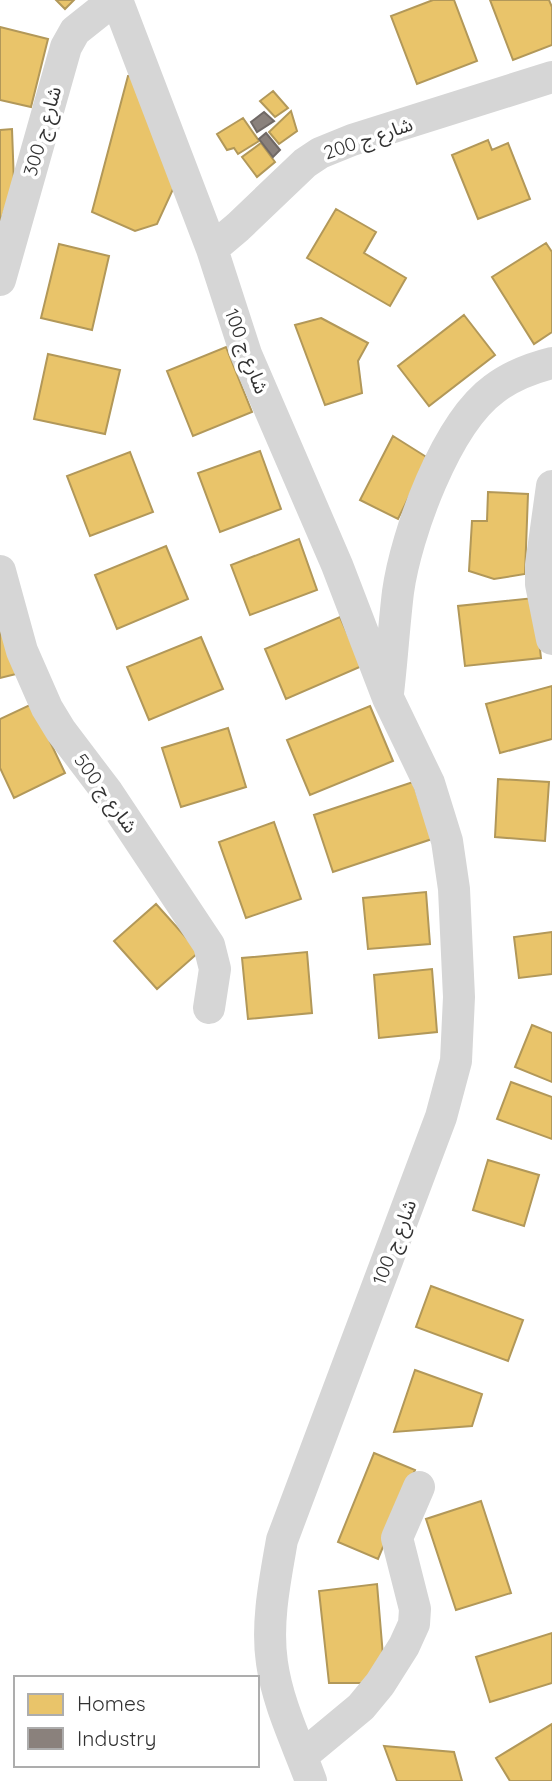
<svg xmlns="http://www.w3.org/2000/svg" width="552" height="1781" font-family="Quicksand,'Noto Sans Arabic',sans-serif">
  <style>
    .homes { fill: #e9c46a; stroke: #b29859; stroke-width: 2 }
    .industry { fill: #8a817c; stroke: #706966; stroke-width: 2 }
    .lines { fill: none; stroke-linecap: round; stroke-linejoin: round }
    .minor { stroke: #d6d6d6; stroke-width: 32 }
    .labels { text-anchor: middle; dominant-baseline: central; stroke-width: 7; stroke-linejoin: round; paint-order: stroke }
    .street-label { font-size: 19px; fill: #323232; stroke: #fff }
  </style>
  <rect width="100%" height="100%" fill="#fff"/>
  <!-- homes -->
  <path class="homes" d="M56 0H74L65 9Z
    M433 0H454L477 61 417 84 391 16Z
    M490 0H549L552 7V45L513 60Z
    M0 27 48 39 31 107 0 100Z
    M128 76H137L174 187 157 224 135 231 92 212Z
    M273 91 288 108 275 117 260 101Z
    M291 111 297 131 279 144 269 132Z
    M243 118 259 141 238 154 234 148 227 150 217 134Z
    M12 129 14 184 0 223V130Z
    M488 140 492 150 508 143 530 199 478 219 452 155Z
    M261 143 275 162 257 177 242 157Z
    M336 209 376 232 364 253 406 278 390 306 307 258Z
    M546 243 552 252V332L534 344 492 277Z
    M59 244 109 256 92 330 41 318Z
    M464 315 495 355 429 406 398 366Z
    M321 318 368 343 358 361 362 393 325 405 295 325Z
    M226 347 252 412 193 436 167 371Z
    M48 354 120 370 105 434 34 419Z
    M393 436 428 458 398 519 360 500Z
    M260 451 281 509 220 532 198 473Z
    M130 452 153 512 90 536 67 476Z
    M488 492 528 494 525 574 494 579 469 571 472 521H487Z
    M299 539 317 590 250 615 231 565Z
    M166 546 188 599 117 629 95 575Z
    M534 598 541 658 465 666 458 606Z
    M0 614 16 674 0 678Z
    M340 617 362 666 286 699 265 649Z
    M201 637 223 689 149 720 127 667Z
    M552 686V739L500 753 486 704Z
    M32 704 65 773 14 798 0 768V719Z
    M370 706 393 761 310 795 287 740Z
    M228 728 246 787 181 807 162 748Z
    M498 779 549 782 545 841 495 837Z
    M413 782 432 839 333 872 314 815Z
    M274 822 301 899 246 918 219 842Z
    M426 892 430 944 368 949 363 898Z
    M156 904 199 952 157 989 114 941Z
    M552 932V974L519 978 514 937Z
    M307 952 312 1013 248 1019 242 958Z
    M432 969 437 1032 379 1038 374 975Z
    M532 1025 552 1033V1082L515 1067Z
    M511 1082 552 1097V1139L497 1119Z
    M488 1160 539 1175 524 1226 473 1210Z
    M431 1286 523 1320 508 1361 416 1327Z
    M415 1370 482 1394 472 1426 394 1432Z
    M374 1453 415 1470 378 1559 338 1542Z
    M481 1501 511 1593 456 1610 426 1519Z
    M377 1584 384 1668 365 1683H329L319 1591Z
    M552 1633V1683L490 1702 476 1657Z
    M552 1724V1781H510L496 1758Z
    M384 1746 454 1752 462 1781H397Z"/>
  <!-- industry -->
  <path class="industry" d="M264 112 274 121 257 132 251 122Z
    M266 133 280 150 273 157 259 139Z"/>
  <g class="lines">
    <!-- minor -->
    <path class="minor" d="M117 0 212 249 246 354 337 565 388 698 429 783 447 841 454 889 459 997 456 1061 441 1117 282 1540C275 1580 266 1623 272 1663 278 1705 297 1742 311 1781
      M212 249 238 227 305 163 320 153 352 140 552 77
      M0 280 66 47 75 31 114 0
      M552 486 541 565V584L552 639
      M0 571 22 651 47 708 61 731 108 793 209 945 215 969 209 1008
      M388 693C392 659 394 625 398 592 406 534 446 424 494 389 511 376 532 368 552 363
      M302 1756 361 1707 380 1684 404 1646 414 1624 415 1609 397 1538 419 1487"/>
  </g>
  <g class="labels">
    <!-- street labels -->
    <g class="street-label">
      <text transform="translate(42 131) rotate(-74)">شارع ج 300</text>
      <text transform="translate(368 138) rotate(-19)">شارع ج 200</text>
      <text transform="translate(247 351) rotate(69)">شارع ج 100</text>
      <text transform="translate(106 793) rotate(54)">شارع ج 500</text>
      <text transform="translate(394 1242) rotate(-69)">شارع ج 100</text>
    </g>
  </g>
  <!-- legend -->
  <rect x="14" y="1676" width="245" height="91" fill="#ffffff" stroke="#adadad" stroke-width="2"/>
  <rect x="28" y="1694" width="35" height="21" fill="#e9c46a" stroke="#adadad" stroke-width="2"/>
  <text x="77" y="1711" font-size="21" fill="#323232">Homes</text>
  <rect x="28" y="1728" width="35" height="21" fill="#8a817c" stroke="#adadad" stroke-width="2"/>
  <text x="77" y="1746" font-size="21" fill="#323232">Industry</text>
</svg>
